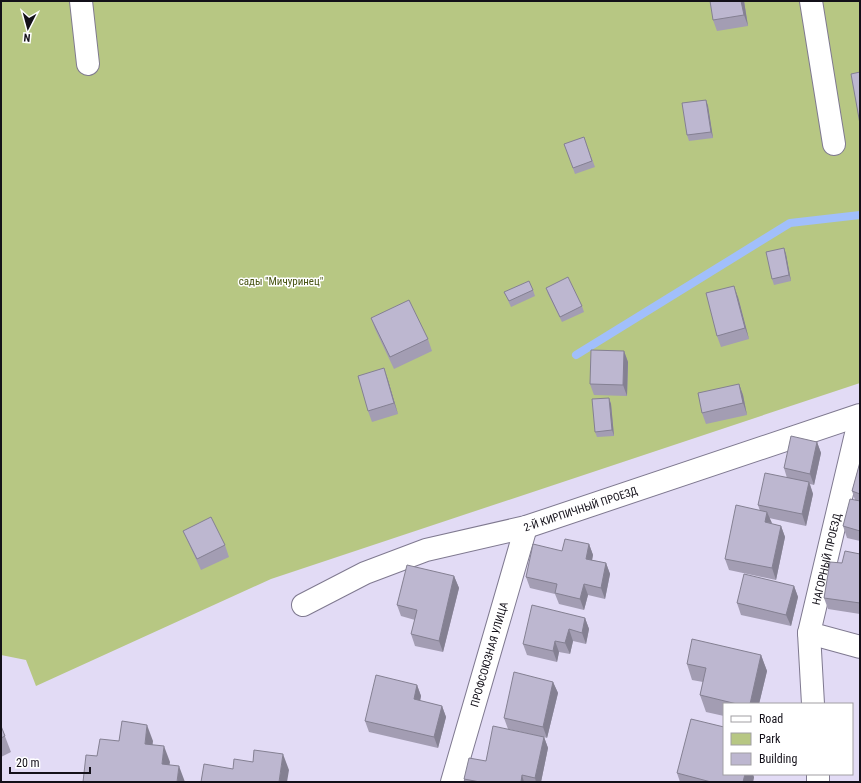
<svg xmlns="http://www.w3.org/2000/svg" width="861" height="783" font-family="'Roboto Condensed',sans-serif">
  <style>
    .green { fill: #b7c783 }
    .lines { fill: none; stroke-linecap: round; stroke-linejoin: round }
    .stream { stroke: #a1bffb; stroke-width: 8 }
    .minor-casing { stroke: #7f7990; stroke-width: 24 }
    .minor { stroke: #fff; stroke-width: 22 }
    .wall { fill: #a39db3 }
    .shaded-wall { fill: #848092 }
    .building { fill: #bdb7d0; stroke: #848092 }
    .labels { text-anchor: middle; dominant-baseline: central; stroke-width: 3; stroke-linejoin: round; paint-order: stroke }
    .park-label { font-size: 11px; fill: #485414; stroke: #fff }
    .street-label { font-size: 11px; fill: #131019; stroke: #fff }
  </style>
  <rect width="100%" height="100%" fill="#e2dbf5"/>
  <!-- green -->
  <path class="green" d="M1 1H860V383L271 579 36 686 26 660 1 655Z"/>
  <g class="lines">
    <!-- stream -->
    <path class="stream" d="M576 355 790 223 860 215"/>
    <!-- minor casing -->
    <g class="minor-casing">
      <g id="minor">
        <path d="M81 1 88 64"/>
        <path d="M811 1 834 144"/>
        <path id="s1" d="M303 605 365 573 426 550 526 527 860 415"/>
        <path d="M809 633 860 647"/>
        <path id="s2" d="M813 704 809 633 860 417"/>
        <path id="s3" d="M452 782 526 527"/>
        <path d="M818 782V774"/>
      </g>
    </g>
    <!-- minor -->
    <use href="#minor" class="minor"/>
  </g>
  <!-- wall -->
  <path class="wall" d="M744 1 748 26 717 31 713 20Z
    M706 100 708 106 713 138 689 141 687 135Z
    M584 137 595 167 575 174 564 144Z
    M784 248 786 254 791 281 774 285 772 279Z
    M546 288 582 306 584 312 562 322 548 294Z
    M533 290 535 296 511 307 504 292Z
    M738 297 749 339 721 347 717 336Z
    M371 318 428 339 432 351 394 369 375 329Z
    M624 351 628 362 627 396 594 395 590 384Z
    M384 368 388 380 398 414 372 422 368 411Z
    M739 384 743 395 747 415 706 424 702 413Z
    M609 398 611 404 614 436 597 437 595 432Z
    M817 442 821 453 814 485 810 484 813 494 806 526 769 518 772 524 781 526 785 537 776 580 729 570 725 559 760 511 758 505 787 478 784 468Z
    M860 462V541L847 538 843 526 855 500 852 491Z
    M183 531 225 545 229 557 201 570 188 542Z
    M589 544 593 555 592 560 606 563 610 574 605 599 588 595 584 610 559 604 555 594 530 588 526 577 562 551Z
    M860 554V614L828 609 824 598 842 563Z
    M454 576 459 588 443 652 415 646 411 634 415 620 401 616 397 605Z
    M794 586 798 597 791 626 741 615 737 603Z
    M585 618 589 629 586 644 573 641 570 654 559 652 557 662 527 655 523 644Z
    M761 655 767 671 759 704H724V716L706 712 700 695 703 682 692 680 687 664Z
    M553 682 558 693 547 738 544 737 548 748 541 782H465L464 779 539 736 508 729 504 718Z
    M417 685 421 696 420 701 442 706 446 717 438 748 369 732 365 721Z
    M1 726 11 752 1 757Z
    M677 773 754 777 753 782H680Z"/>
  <!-- shaded-wall -->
  <path class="shaded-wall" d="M741 1H744L748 26 744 15Z
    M706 100 708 106 713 138 711 132Z
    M784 248 786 254 791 281 789 275Z
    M734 286 738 297 749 339 745 328Z
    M624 351 628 362 627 396 623 385Z
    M384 368 388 380 398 414 394 403Z
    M739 384 743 395 747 415 743 403Z
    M609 398 611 404 614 436 612 430Z
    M817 442 821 453 814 485 810 474Z
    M809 482 813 494 806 526 802 514Z
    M767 512 772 523 765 522Z
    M781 526 785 537 776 580 772 568Z
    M589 544 593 555 590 570 586 559Z
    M606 563 610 574 605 599 601 588Z
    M454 576 459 588 443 652 439 641Z
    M584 584 588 595 584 610 580 599Z
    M794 586 798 597 791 626 786 615Z
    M585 618 589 629 586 644 582 633Z
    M569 629 573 641 570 654 565 643Z
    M555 641 559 652 557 662 553 651Z
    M761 655 767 671 759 704H750Z
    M553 682 558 693 547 738 543 727Z
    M417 685 421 696 418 710 414 699Z
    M442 706 446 717 438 748 434 737Z
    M147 725 153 741 151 760 145 744Z
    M544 737 548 748 541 782H536L535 778Z
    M164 746 170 762 167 780 162 764Z
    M283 754 289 770 287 782H279Z
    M179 766 185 782H177Z
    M745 774H753L754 777 753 782H743Z
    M522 775 524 782H521Z"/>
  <!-- building -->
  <path class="building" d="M710 1H741L744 15 713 20Z
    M860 72V124L851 74Z
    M706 100 711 132 687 135 682 103Z
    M584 137 592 161 573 168 564 144Z
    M784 248 789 275 772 279 766 252Z
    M568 277 582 306 560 317 546 288Z
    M529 281 533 290 509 301 504 292Z
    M734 286 745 328 717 336 706 293Z
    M409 300 428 339 390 357 371 318Z
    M591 350 624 351 623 385 590 384Z
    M384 368 394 403 368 411 358 376Z
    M739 384 743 403 702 413 698 393Z
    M609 398 612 430 595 432 592 399Z
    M791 436 817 442 810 474 784 468Z
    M860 462V494L852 491Z
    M765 473 809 482 802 514 758 505Z
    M850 499 860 501V531L843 526Z
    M736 505 767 512 765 522 781 526 772 568 725 559Z
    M211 517 225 545 197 559 183 531Z
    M565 539 589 544 586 559 606 563 601 588 584 584 580 599 555 593 557 584 526 577 533 544 562 551Z
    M845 551 860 554V603L824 598 830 562 842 563Z
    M407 565 454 576 439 641 411 634 417 610 397 605Z
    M744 574 794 586 786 615 737 603Z
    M532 605 585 618 582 633 569 629 565 643 555 641 553 651 523 644Z
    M692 639 761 655 750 704H737L700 695 706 668 687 664Z
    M514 672 553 682 543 727 504 718Z
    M376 675 417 685 414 699 442 706 434 737 365 721Z
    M691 719 724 727V774H745L743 782H711L677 773Z
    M122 721 147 725 145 744 164 746 162 764 179 766 177 782H83L86 755 97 756 100 739 119 741Z
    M1 726 5 736 1 738Z
    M493 726 544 737 535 778 522 775 521 782H480L464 779 469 758 486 761Z
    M254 750 283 754 279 782H201L204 764 233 769 234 759 253 762Z"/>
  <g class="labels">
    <!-- park labels -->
    <g class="park-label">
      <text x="281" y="281">сады "Мичуринец"</text>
    </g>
    <!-- street labels -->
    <g class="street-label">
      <text stroke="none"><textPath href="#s1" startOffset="295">2-Й КИРПИЧНЫЙ ПРОЕЗД</textPath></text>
      <text stroke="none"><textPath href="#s2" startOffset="147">НАГОРНЫЙ ПРОЕЗД</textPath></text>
      <text stroke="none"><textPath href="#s3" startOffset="133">ПРОФСОЮЗНАЯ УЛИЦА</textPath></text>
    </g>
  </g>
  <!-- border -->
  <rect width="861" height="783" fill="none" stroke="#131019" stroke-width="4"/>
  <!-- legend -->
  <rect x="723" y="703" width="130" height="72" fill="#ffffff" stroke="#a19fa3"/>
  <rect x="731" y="716" width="20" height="6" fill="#ffffff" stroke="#a19fa3"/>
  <text x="759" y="723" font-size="12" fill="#131019">Road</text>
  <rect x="731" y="733" width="20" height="12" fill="#b7c783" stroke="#a19fa3"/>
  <text x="759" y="743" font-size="12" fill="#131019">Park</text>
  <rect x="731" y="753" width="20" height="12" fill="#bdb7d0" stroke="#a19fa3"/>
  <text x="759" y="763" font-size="12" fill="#131019">Building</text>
  <!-- north arrow -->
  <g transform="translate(28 28) rotate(186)" stroke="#ffffff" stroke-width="3" paint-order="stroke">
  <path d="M0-3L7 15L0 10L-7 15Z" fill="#131019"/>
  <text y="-6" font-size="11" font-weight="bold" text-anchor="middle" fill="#131019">N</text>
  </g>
  <!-- scale -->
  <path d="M10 767v6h80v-6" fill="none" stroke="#131019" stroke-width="2"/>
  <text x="16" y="767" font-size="12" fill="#131019" stroke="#ffffff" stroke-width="3" paint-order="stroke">20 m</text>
</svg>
